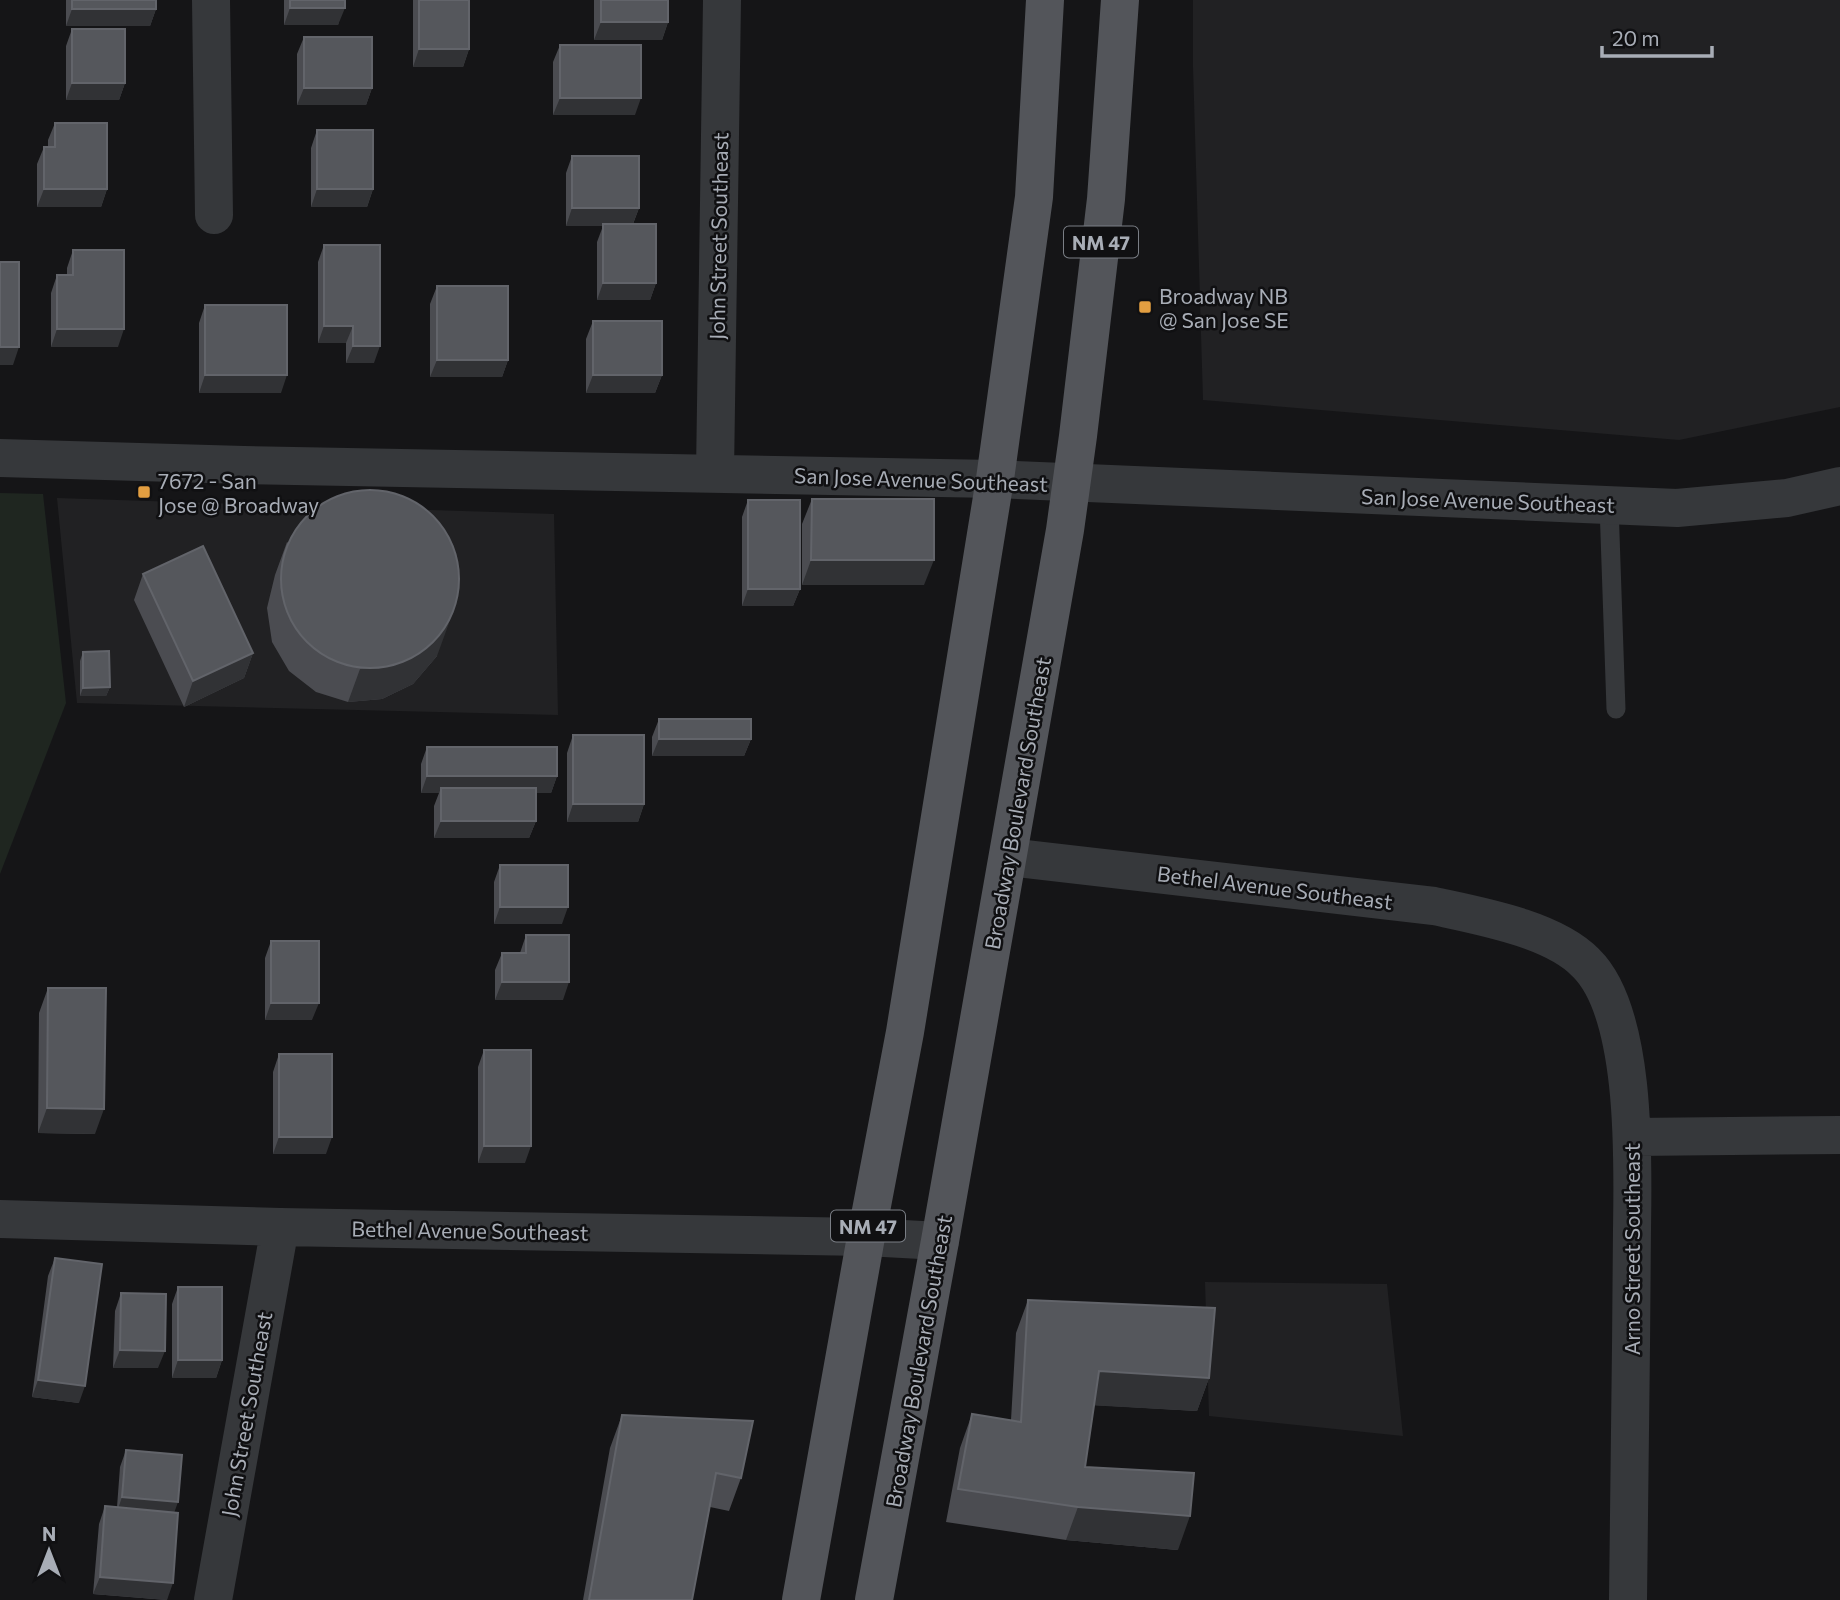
<svg xmlns="http://www.w3.org/2000/svg" width="1840" height="1600" font-family="Commissioner,sans-serif">
  <style>
    .built { fill: #212123 }
    .green { fill: #1f2620 }
    .lines { fill: none; stroke-linecap: round; stroke-linejoin: round }
    .lane { stroke: #36383b; stroke-width: 19 }
    .street { stroke: #36383b; stroke-width: 38 }
    .primary { stroke: #53555a; stroke-width: 38 }
    .wall { fill: #4b4c51 }
    .shaded-wall { fill: #313235 }
    .building { fill: #55575c; stroke: #62646a; stroke-width: 2 }
    .poi-dot { fill: #e29e41; stroke: #101012; stroke-width: 2.5 }
    .labels { text-anchor: middle; dominant-baseline: central; stroke-width: 5; stroke-linejoin: round; paint-order: stroke }
    .shield { fill: #101012; stroke: #7a7e85; stroke-width: 2 }
    .shield-label { font-size: 19px; font-weight: bold; fill: #a8adb6 }
    .street-label { font-size: 21px; fill: #a8adb6; stroke: #101012 }
    .poi-label { font-size: 21px; fill: #a8adb6; stroke: #101012; text-anchor: start }
  </style>
  <rect width="100%" height="100%" fill="#151517"/>
  <!-- built -->
  <path class="built" d="M1193 0H1840V407L1679 440 1203 400 1193 67Z
    M57 498 554 514 558 715 77 703Z
    M1205 1282 1387 1284 1403 1436 1209 1416Z"/>
  <!-- green -->
  <path class="green" d="M0 493 43 494 66 703 0 874Z"/>
  <g class="lines">
    <!-- lane -->
    <path class="lane" d="M1609 505 1616 709"/>
    <!-- street -->
    <path class="street" d="M211 0 214 215
      M0 458 244 465 995 479 1677 508 1787 498 1840 486
      M715 473 722 0
      M1008 857 1434 906C1480 916 1553 929 1586 963 1637 1013 1633 1161 1632 1229 1632 1268 1631 1307 1631 1346 1630 1430 1629 1515 1628 1600
      M1633 1137 1840 1135
      M0 1219 280 1227 866 1237 940 1241
      M213 1600 280 1227"/>
    <!-- primary -->
    <path class="primary" d="M801 1600 866 1237 905 1032 995 479 1034 197 1045 0
      M874 1600 940 1241 1065 530 1078 436 1106 199 1120 0"/>
  </g>
  <!-- wall -->
  <path class="wall" d="M66 0H156V9L150 26H66Z
    M284 0H345L338 25H284Z
    M413 0H469V49L463 67H413Z
    M594 0H668V22L662 40H594Z
    M72 29 125 83 119 100H66V46Z
    M304 37 372 88 366 105H297V54Z
    M560 45 635 115H553V62Z
    M55 123 107 189 101 207H37V164L44 147H48V140Z
    M317 130 373 189 367 207H311V148Z
    M572 156 639 208 633 224 656 283 650 300H597V242L603 226H566V173Z
    M324 245 374 363H346V343H318V262Z
    M73 250 118 347H51V293L57 275H67V268Z
    M437 286 508 360 502 377H430V304Z
    M205 305 281 393H199V323Z
    M593 321 662 375 655 393H586V339Z
    M812 499 924 585H802V524Z
    M748 500 800 589 793 606H742V517Z
    M287 542 437 656 413 684 382 699 348 702 316 692 289 671 272 642 267 608 275 575Z
    M143 574 253 653 244 678 184 707 134 600Z
    M83 652 110 687 106 696H80V661Z
    M659 719 751 739 744 756H652V737Z
    M573 735 644 804 638 822H567V753Z
    M427 747 557 776 551 793H536V821L529 838H434V806L439 793H421V764Z
    M500 865 562 924H494V882Z
    M526 935 563 1000H495V970L502 953H520Z
    M271 941 312 1020H265V958Z
    M48 988 95 1134 38 1133 39 1013Z
    M484 1050 525 1163H478V1067Z
    M279 1054 326 1154H273V1072Z
    M55 1258 79 1403 32 1397 48 1276Z
    M178 1287 222 1360 216 1378H172V1304Z
    M121 1293 158 1368H113L115 1311Z
    M1028 1300 1209 1378 1197 1411 1094 1405 1085 1467 1178 1550 1066 1540 946 1522 960 1448 972 1414 1011 1420 1016 1333Z
    M622 1415 741 1478 729 1511 710 1507 692 1600H583L610 1448Z
    M126 1450 174 1512 167 1600 93 1594 99 1524 105 1506 117 1507 120 1467Z"/>
  <!-- shaded-wall -->
  <path class="shaded-wall" d="M290 8H345L338 25H284Z
    M72 9H156L150 26H66Z
    M601 22H668L662 40H594Z
    M419 49H469L463 67H413Z
    M72 83H125L119 100H66Z
    M304 88H372L366 105H297Z
    M560 98H641L635 115H553Z
    M44 189H107L101 207H37Z
    M317 189H373L367 207H311Z
    M572 208H639L632 226H566Z
    M603 283H656L650 300H597Z
    M324 326H353L346 343H318Z
    M57 329H124L118 347H51Z
    M353 346H380L374 363H346Z
    M0 347H19L13 365H0Z
    M437 360H508L502 377H430Z
    M205 375H287L281 393H199Z
    M593 375H662L655 393H586Z
    M811 560H934L924 585H802Z
    M748 589H800L793 606H742Z
    M449 623 437 656 413 684 382 699 348 702 360 669Z
    M253 653 244 678 184 707 193 681Z
    M110 687 106 696H80L83 688Z
    M659 739H751L744 756H652Z
    M427 776H557L551 793H441V788L439 793H421Z
    M573 804H644L638 822H567Z
    M441 821H536L529 838H434Z
    M500 907H568L562 924H494Z
    M502 982H569L563 1000H495Z
    M271 1003H319L312 1020H265Z
    M47 1108 104 1109 95 1134 38 1133Z
    M279 1137H332L326 1154H273Z
    M484 1146H531L525 1163H478Z
    M120 1350 165 1351 158 1368H113Z
    M178 1360H222L216 1378H172Z
    M1099 1371 1209 1378 1197 1411 1087 1405Z
    M38 1380 85 1386 79 1403 32 1397Z
    M122 1497 178 1502 172 1519 116 1515Z
    M1078 1507 1190 1516 1178 1550 1066 1540Z
    M100 1577 173 1583 167 1600 93 1594Z"/>
  <!-- building -->
  <path class="building" d="M72 0H156V9H72Z
    M290 0H345V8H290Z
    M419 0H469V49H419Z
    M601 0H668V22H601Z
    M72 29H125V83H72Z
    M304 37H372V88H304Z
    M560 45H641V98H560Z
    M55 123H107V189H44V147H55Z
    M317 130H373V189H317Z
    M572 156H639V208H572Z
    M603 224H656V283H603Z
    M324 245H380V346H353V326H324Z
    M73 250H124V329H57V275H73Z
    M0 262H19V347H0Z
    M437 286H508V360H437Z
    M205 305H287V375H205Z
    M593 321H662V375H593Z
    M281 579a89 89 0 1 1 178 0a89 89 0 1 1-178 0Z
    M812 499H934V560H811Z
    M748 500H800V589H748Z
    M203 546 253 653 193 681 143 574Z
    M109 651 110 687 83 688V652Z
    M659 719H751V739H659Z
    M573 735H644V804H573Z
    M427 747H557V776H427Z
    M441 788H536V821H441Z
    M500 865H568V907H500Z
    M526 935H569V982H502V953H526Z
    M271 941H319V1003H271Z
    M48 988H106L104 1109 47 1108Z
    M484 1050H531V1146H484Z
    M279 1054H332V1137H279Z
    M55 1258 102 1264 85 1386 38 1380Z
    M178 1287H222V1360H178Z
    M121 1293 166 1294 165 1351 120 1350Z
    M1028 1300 1215 1308 1209 1378 1099 1371 1085 1467 1194 1473 1190 1516 1078 1507 958 1489 972 1414 1021 1422Z
    M622 1415 753 1421 741 1478 716 1473 692 1600H589Z
    M126 1450 182 1455 178 1502 122 1497Z
    M105 1506 178 1513 173 1583 100 1577Z"/>
  <!-- markers -->
  <g class="poi-dot">
    <rect x="1138" y="300" width="14" height="14" rx="3.5"/>
    <rect x="137" y="485" width="14" height="14" rx="3.5"/>
  </g>
  <g class="labels">
    <!-- shield labels -->
    <g class="shield">
      <rect x="1064" y="226.5" width="74" height="31" rx="5"/>
      <rect x="831" y="1210.5" width="74" height="31" rx="5"/>
    </g>
    <g class="shield-label">
      <text x="1101" y="242">NM 47</text>
      <text x="868" y="1226">NM 47</text>
    </g>
    <!-- street labels -->
    <g class="street-label">
      <text transform="translate(718 236) rotate(-89)">John Street Southeast</text>
      <text transform="translate(921 479) rotate(2)">San Jose Avenue Southeast</text>
      <text transform="translate(1488 500) rotate(2)">San Jose Avenue Southeast</text>
      <text transform="translate(1017 803) rotate(-80)">Broadway Boulevard Southeast</text>
      <text transform="translate(1275 887) rotate(7)">Bethel Avenue Southeast</text>
      <text transform="translate(470 1230) rotate(1)">Bethel Avenue Southeast</text>
      <text transform="translate(1631 1249) rotate(-90)">Arno Street Southeast</text>
      <text transform="translate(918 1361) rotate(-80)">Broadway Boulevard Southeast</text>
      <text transform="translate(246 1414) rotate(-80)">John Street Southeast</text>
    </g>
    <!-- poi labels -->
    <g class="poi-label">
      <text x="1159" y="295">Broadway NB<tspan x="1159" dy="24">@ San Jose SE</tspan></text>
      <text x="158" y="480">7672 - San<tspan x="158" dy="24">Jose @ Broadway</tspan></text>
    </g>
  </g>
  <!-- north arrow -->
  <g transform="translate(49 1551)" stroke="#101012" stroke-width="5" paint-order="stroke">
  <path d="M0-5L12 26L0 18L-12 26Z" fill="#a8adb6"/>
  <text y="-10" font-size="19" font-weight="bold" text-anchor="middle" fill="#a8adb6">N</text>
  </g>
  <!-- scale -->
  <path d="M1602 46v10h110v-10" fill="none" stroke="#a8adb6" stroke-width="3.5"/>
  <text x="1612" y="46" font-size="21" fill="#a8adb6" stroke="#101012" stroke-width="5" paint-order="stroke">20 m</text>
</svg>
